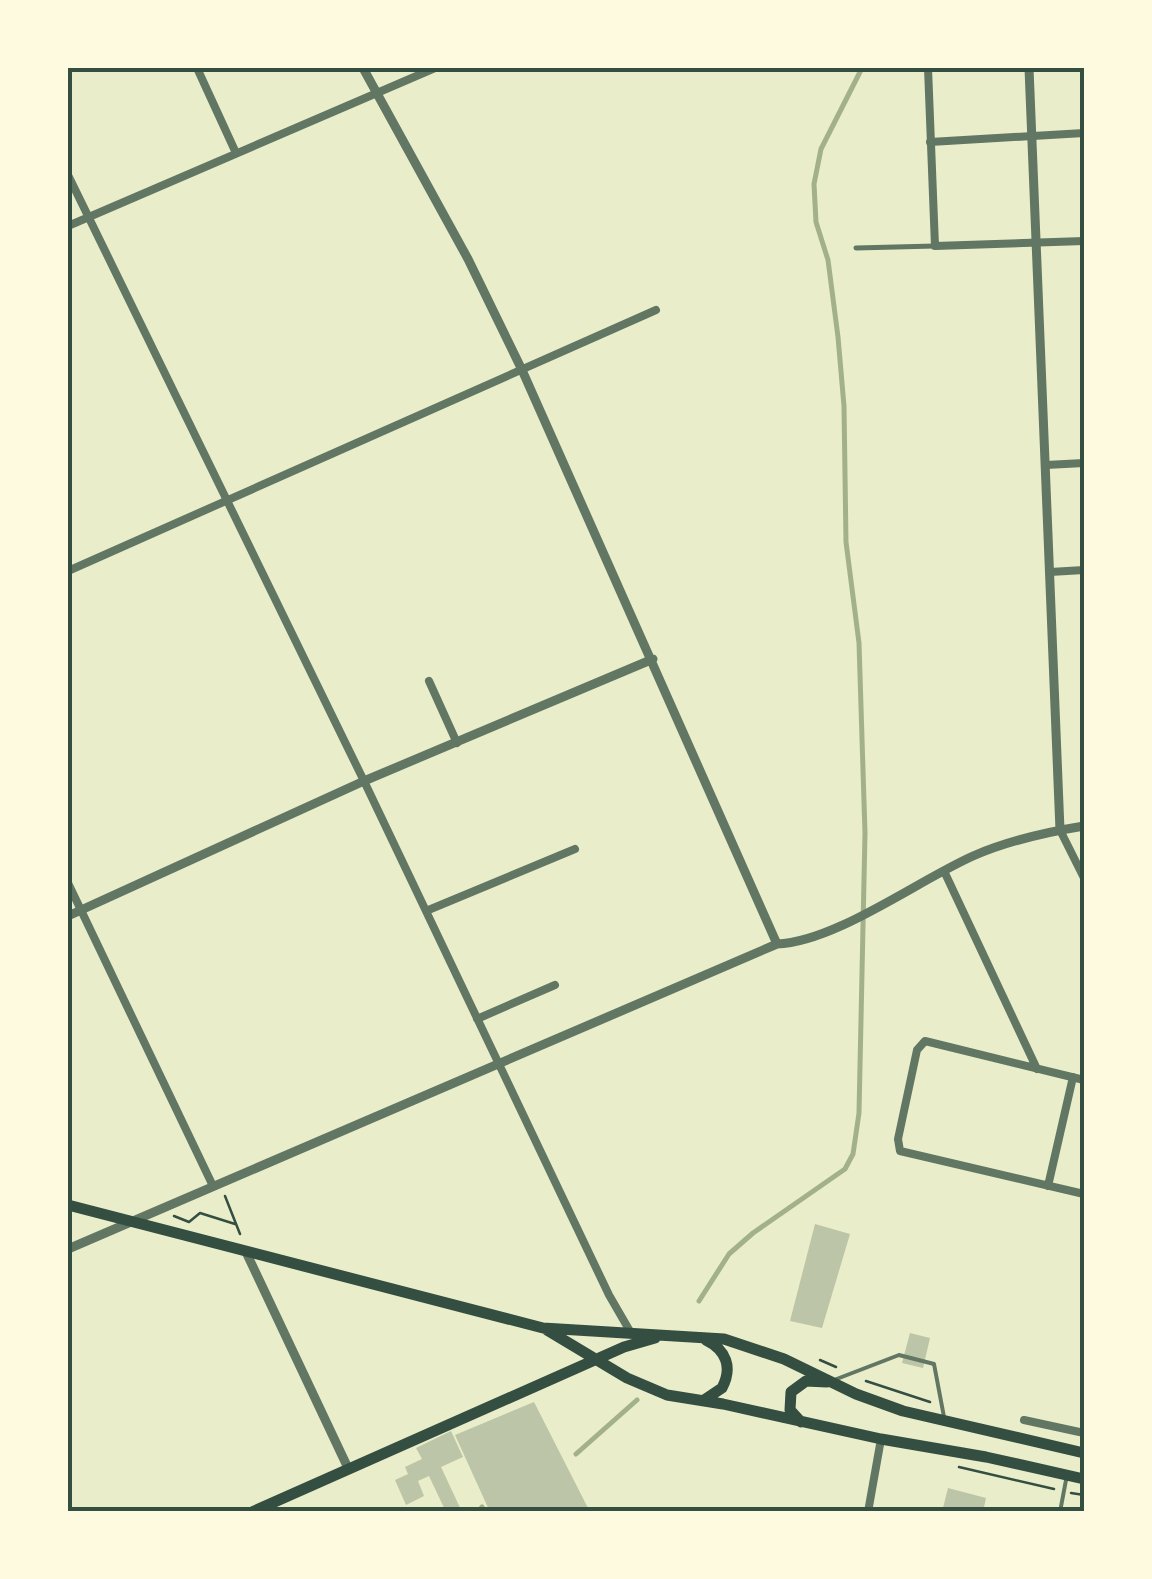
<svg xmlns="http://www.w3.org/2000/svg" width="1152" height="1579" font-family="'Fira Sans',sans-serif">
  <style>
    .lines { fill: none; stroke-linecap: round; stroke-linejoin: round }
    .stream { stroke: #a3b18a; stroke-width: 5 }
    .building { fill: #bcc5a7 }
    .path { stroke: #344e41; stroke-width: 2.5 }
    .service { stroke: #617663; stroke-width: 4 }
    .pedestrian { stroke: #617663; stroke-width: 5 }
    .minor { stroke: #617663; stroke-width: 8 }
    .tertiary { stroke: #617663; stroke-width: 9 }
    .primary { stroke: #344e41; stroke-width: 11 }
    .neatline { fill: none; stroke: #344e41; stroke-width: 4 }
  </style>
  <rect width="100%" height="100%" fill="#e9edc9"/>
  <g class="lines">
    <!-- stream -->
    <path class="stream" d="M699 1301 729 1254 753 1233 845 1169 853 1154 859 1113 865 833 859 643 846 542 844 406 838 337 828 260 816 222 814 184 821 149 862 68
      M576 1454 637 1400
      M478 1512 482 1507"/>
  </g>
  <!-- building -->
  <path class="building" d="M815 1224 850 1234 822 1328 790 1321Z
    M910 1333 930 1338 923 1368 902 1363Z
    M534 1402 590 1512H490L455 1435Z
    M451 1431 463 1457 441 1467 462 1512H446L429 1476 418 1481 424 1496 406 1505 395 1480 408 1474 405 1467 422 1459 416 1448Z
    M948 1488 986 1498 983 1512H942Z"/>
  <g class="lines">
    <!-- path -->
    <path class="path" d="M225 1196 240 1234
      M174 1216 189 1222 200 1213 235 1224
      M820 1360 836 1367
      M866 1381 930 1402
      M959 1467 1054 1489
      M1071 1493 1084 1495"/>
    <!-- service -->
    <path class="service" d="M834 1380 899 1355 934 1364 944 1417
      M1060 1512 1066 1480"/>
    <!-- pedestrian -->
    <path class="pedestrian" d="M856 248 935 246"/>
    <!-- minor -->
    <path class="minor" d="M197 68 236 153
      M928 68 935 246 1084 241
      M930 142 1084 133
      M68 175 364 781 609 1295 631 1333
      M68 226 435 68
      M1046 465 1084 463
      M68 571 656 310
      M1050 572 1084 570
      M429 681 457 743
      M1060 830 1084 878
      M944 871 1037 1069
      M68 883 213 1186
      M426 911 575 849
      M477 1019 555 985
      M1084 1080 925 1041 917 1050 898 1139 900 1151 1084 1194
      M1048 1186 1073 1077
      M1024 1420 1084 1433
      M868 1512 881 1439"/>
    <!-- tertiary -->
    <path class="tertiary" d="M363 68 468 259 522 370 777 944
      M1029 68 1060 830
      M68 916 364 781 653 659
      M68 1249 777 944C835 942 917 881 973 856 1007 841 1047 832 1084 826
      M246 1252 348 1468"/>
    <!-- primary -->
    <path class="primary" d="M68 1205 543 1328 724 1339 784 1359 856 1394 903 1411 1084 1453
      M547 1330 627 1378 667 1395 723 1404 881 1439 986 1457 1084 1479
      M704 1400 722 1388C733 1367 726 1350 706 1340
      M801 1422 790 1410 791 1392 806 1381 827 1382
      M252 1512 624 1347 655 1338"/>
  </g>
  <!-- border -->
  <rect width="1152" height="1579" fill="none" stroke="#fefae0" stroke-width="140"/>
  <rect x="70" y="70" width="1012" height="1439" class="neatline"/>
</svg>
